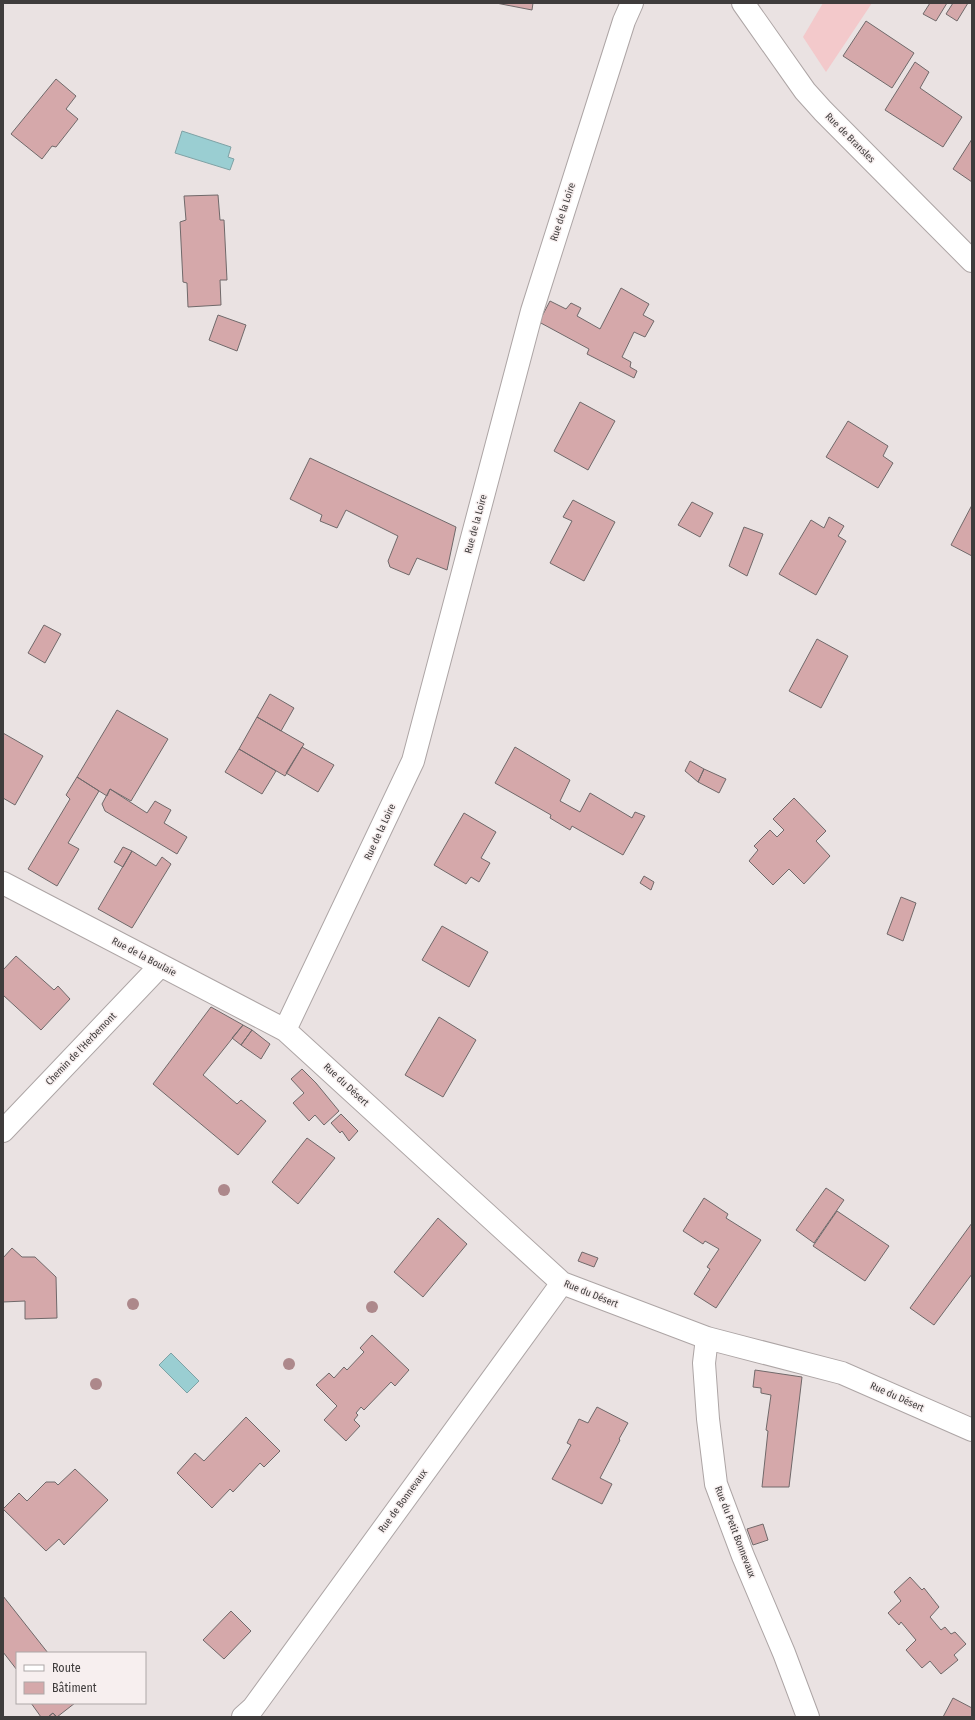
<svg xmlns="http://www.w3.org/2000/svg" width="975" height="1720" font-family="'Fira Sans Condensed',sans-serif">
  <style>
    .grass { fill: #f3c9cb }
    .water { fill: #9aced2; stroke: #7fa2a5 }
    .building { fill: #d5a8aa; stroke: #70696a }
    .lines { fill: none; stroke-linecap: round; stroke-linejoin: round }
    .minor-casing { stroke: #ada5a5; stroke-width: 24 }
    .minor { stroke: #fff; stroke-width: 22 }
    .tree { fill: #ad888b }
    .labels { text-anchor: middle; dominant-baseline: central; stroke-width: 3; stroke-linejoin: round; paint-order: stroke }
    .street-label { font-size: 10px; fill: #3f3c3c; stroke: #f7efef }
  </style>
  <rect width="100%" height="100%" fill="#eae2e2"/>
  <!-- grass -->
  <path class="grass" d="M823 3H872L826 72 803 37Z"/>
  <!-- water -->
  <path class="water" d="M182 131 231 147 228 157 234 159 230 170 175 153Z
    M171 1353 199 1381 187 1393 159 1365Z"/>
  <!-- building -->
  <path class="building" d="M496 3H533L532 10Z
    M930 3H947L936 21 923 14Z
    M953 3H968L957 21 946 14Z
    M866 21 914 53 892 88 843 56Z
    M915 62 929 72 920 88 962 117 943 147 885 110Z
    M56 79 76 96 66 109 78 119 56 147 52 146 42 159 11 134Z
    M972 139V182L953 169Z
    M218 195 220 220H224L227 280H220L221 305 188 307 187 283 183 282 180 222 186 220 184 196Z
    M621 288 649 304 643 315 654 321 645 337 634 332 622 357 631 362 630 367 637 371 634 378 587 354 589 349 539 322 550 301 566 309 571 303 581 308 577 316 600 329Z
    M218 315 246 325 237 351 209 340Z
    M580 402 615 421 588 470 554 451Z
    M848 421 888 446 883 456 893 463 878 488 826 457Z
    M310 458 456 527 447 570 417 558 409 575 390 567 388 561 398 536 346 510 337 528 320 521 322 515 290 499Z
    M573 500 615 522 584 581 550 563 572 521 563 517Z
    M692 502 713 513 700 537 678 525Z
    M972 505V556L951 545Z
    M829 517 844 526 838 536 846 541 816 595 779 574 811 520 824 528Z
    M744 527 763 534 747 576 729 566Z
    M44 625 61 634 45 663 28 653Z
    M817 639 848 656 821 708 789 691Z
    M270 694 294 708 281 731 257 717Z
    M117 710 168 739 131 801 110 789 107 796 77 777Z
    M257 717 304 744 285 776 239 749Z
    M3 733 43 756 15 805 3 798Z
    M302 747 334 765 318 792 286 773Z
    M515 747 570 780 560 801 580 812 590 793 632 818 635 812 645 816 623 855 572 826 570 830 550 818 551 815 495 783Z
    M239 749 276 771 262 794 225 772Z
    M690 761 704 769 698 782 685 771Z
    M704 769 726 779 719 793 698 782Z
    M77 777 99 791 68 843 79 849 57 886 28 869 70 799 66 795Z
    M110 789 147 813 155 801 171 810 164 823 187 837 177 854 105 811 102 804Z
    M794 798 826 831 816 841 830 856 804 884 789 869 773 885 749 861 758 850 754 846 770 830 777 837 784 830 773 819Z
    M464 813 496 832 481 858 490 863 479 882 471 877 466 884 434 865Z
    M123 847 132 851 123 867 114 862Z
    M132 851 156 866 162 857 171 864 132 928 98 909Z
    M644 876 654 882 651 890 640 883Z
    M901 897 916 903 903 941 887 934Z
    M442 926 488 952 469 987 422 960Z
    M16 956 54 990 58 986 70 999 41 1030 3 995V970Z
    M211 1007 243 1025 203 1075 237 1104 241 1100 266 1121 238 1155 153 1084Z
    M439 1017 476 1040 443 1097 405 1075Z
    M243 1025 252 1030 241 1045 232 1038Z
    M252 1030 270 1044 261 1059 241 1045Z
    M302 1069 316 1083 339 1111 324 1125 315 1115 309 1121 293 1103 304 1093 291 1079Z
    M341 1114 358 1131 349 1141 342 1131 340 1133 331 1123Z
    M307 1138 335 1158 298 1204 272 1182Z
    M826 1188 844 1200 814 1243 796 1230Z
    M704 1198 728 1214 726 1218 761 1240 716 1308 694 1294 710 1269 707 1267 719 1249 705 1241 703 1244 683 1231Z
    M837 1211 889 1246 865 1281 813 1246Z
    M438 1218 467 1244 423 1297 394 1272Z
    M972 1223V1274L934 1325 910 1308Z
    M12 1248 22 1257H35L56 1277 57 1318 25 1319V1301L3 1302V1258Z
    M582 1252 598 1258 594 1267 578 1261Z
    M372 1335 409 1370 395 1386 391 1382 364 1410 361 1407 356 1413 358 1415 354 1420 360 1426 346 1441 324 1420 337 1406 316 1385 329 1373 334 1378 344 1367 347 1370 364 1352 360 1348Z
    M755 1370 802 1377 789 1487H762L768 1431 766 1430 771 1395 761 1393V1388L753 1387Z
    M597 1407 628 1423 619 1439 620 1440 600 1478 612 1484 602 1504 552 1479 571 1445 567 1443 579 1419 588 1423Z
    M246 1417 280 1451 264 1467 260 1463 233 1492 230 1489 212 1508 177 1473 195 1453 204 1461Z
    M75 1469 108 1500 64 1545 59 1539 46 1551 3 1509 19 1493 27 1501 46 1482H55L58 1485Z
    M763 1524 768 1540 753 1545 747 1529Z
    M910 1577 922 1590 924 1588 939 1607 930 1617 941 1630 945 1627 951 1634 955 1632 966 1644 954 1655 958 1660 941 1674 930 1661 922 1668 906 1650 916 1640 901 1622 899 1625 888 1613 901 1601 894 1592Z
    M3 1596 48 1653H17V1670L3 1652Z
    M231 1611 251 1631 224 1659 203 1640Z
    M953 1698 972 1708V1717H943Z
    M31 1703H75L57 1717 53 1713 48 1717H41Z
    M53 1713 56 1717H48Z"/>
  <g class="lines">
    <!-- minor casing -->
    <g class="minor-casing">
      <path id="minor" d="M743 3 805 91 823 111 972 261
        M3 883 285 1030 562 1283 707 1338 842 1373 972 1430
        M285 1030 413 761 532 311 624 21 632 3
        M3 1131 160 966
        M707 1338 704 1363 708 1419 716 1484 743 1556 784 1653 808 1717
        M243 1717 253 1708 562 1283"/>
    </g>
    <!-- minor -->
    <use href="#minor" class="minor"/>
  </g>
  <!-- trees -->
  <g class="tree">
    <circle cx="224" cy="1190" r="6"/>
    <circle cx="133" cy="1304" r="6"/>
    <circle cx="372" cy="1307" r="6"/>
    <circle cx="289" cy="1364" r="6"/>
    <circle cx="96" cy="1384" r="6"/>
  </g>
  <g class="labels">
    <!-- street labels -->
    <g class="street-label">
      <text transform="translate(850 138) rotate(45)">Rue de Bransles</text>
      <text transform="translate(563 212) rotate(-72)">Rue de la Loire</text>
      <text transform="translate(476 524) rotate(-75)">Rue de la Loire</text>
      <text transform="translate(380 832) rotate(-65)">Rue de la Loire</text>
      <text transform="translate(144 957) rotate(28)">Rue de la Boulaie</text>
      <text transform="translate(81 1049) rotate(-46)">Chemin de l'Herbemont</text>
      <text transform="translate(346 1085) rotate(43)">Rue du Désert</text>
      <text transform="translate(591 1294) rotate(22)">Rue du Désert</text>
      <text transform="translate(897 1397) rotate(24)">Rue du Désert</text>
      <text transform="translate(403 1501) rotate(-54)">Rue de Bonnevaux</text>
      <text transform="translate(735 1532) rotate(69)">Rue du Petit Bonnevaux</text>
    </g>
  </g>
  <!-- border -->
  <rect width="975" height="1720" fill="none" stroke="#3f3c3c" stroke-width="8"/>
  <!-- legend -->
  <rect x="16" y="1652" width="130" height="52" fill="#f7efef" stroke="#ada7a7"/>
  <rect x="24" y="1665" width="20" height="6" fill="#ffffff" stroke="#ada7a7"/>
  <text x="52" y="1672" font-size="12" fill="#3f3c3c">Route</text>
  <rect x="24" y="1682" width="20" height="12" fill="#d5a8aa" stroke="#ada7a7"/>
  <text x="52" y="1692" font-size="12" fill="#3f3c3c">Bâtiment</text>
</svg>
